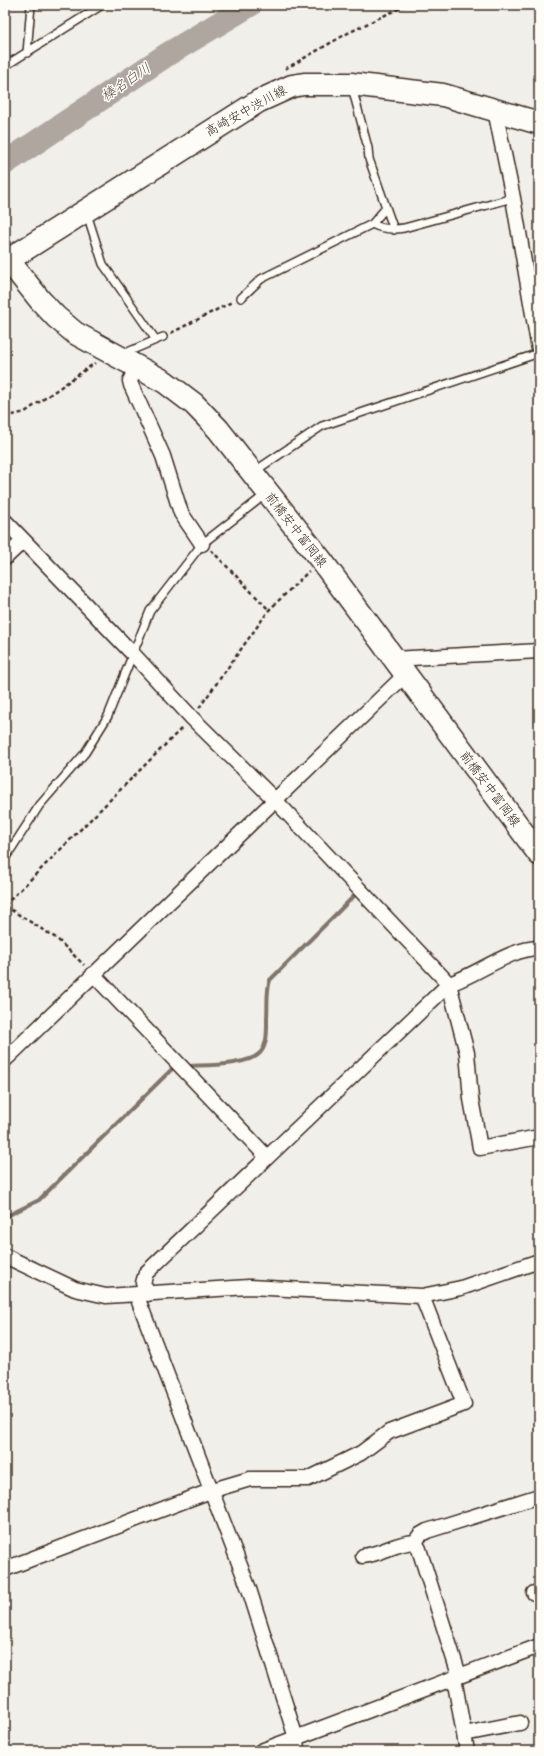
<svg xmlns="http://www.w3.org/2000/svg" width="544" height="1756" font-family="Pangolin,'Klee One',sans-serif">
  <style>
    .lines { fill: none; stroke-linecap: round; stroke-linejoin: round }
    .stream { stroke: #80746b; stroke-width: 4 }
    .river { stroke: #aea69f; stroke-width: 24 }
    .service-casing { stroke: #3b2a1e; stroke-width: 10 }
    .minor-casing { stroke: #3b2a1e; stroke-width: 17 }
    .primary-casing { stroke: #3b2a1e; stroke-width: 25 }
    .path { stroke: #3b2a1e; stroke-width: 2.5; stroke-dasharray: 4 3; stroke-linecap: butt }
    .service { stroke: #fdfcf7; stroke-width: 7 }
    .minor { stroke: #fdfcf7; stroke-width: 14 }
    .primary { stroke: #fdfcf7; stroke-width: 22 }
    .labels { text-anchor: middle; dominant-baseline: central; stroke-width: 3; stroke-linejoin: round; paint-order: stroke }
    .street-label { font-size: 13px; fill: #3b2a1e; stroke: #fdfcf7 }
    .water-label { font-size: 14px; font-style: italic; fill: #63554b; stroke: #fdfcf7 }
  </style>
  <rect width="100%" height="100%" fill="#f1efea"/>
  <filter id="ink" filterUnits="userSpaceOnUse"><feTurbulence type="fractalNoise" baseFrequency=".025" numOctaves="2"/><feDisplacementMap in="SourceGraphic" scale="8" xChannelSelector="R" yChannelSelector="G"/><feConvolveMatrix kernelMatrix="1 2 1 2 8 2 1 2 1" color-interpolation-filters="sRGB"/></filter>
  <g filter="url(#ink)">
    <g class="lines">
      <!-- stream -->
      <path class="stream" d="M189 1066C207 1065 247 1066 260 1053 268 1045 267 1028 267 1017 268 1005 266 992 270 980L355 895
        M5 1217 39 1200 173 1068"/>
      <!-- river -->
      <path class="river" d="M5 163 168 54 250 5"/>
      <!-- service casing -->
      <g class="service-casing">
        <path id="service" d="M27 53 31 5
          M5 66 102 5
          M352 87 368 148 369 159 394 230
          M87 214 103 264 156 340
          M372 224C382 229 392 230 404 228L513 198
          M241 298 261 279 372 224 385 209
          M125 356 130 351 163 337
          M255 471 322 426 539 353
          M6 857 39 806 85 753 108 716 150 611 202 544 266 494"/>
      </g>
      <!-- minor casing -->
      <g class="minor-casing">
        <path id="minor" d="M495 110 513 198 539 349
          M136 367 130 381 131 385 163 456 181 513 202 544
          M5 521 134 655 192 718 274 799 449 984 467 1053 471 1099 480 1148 539 1137
          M5 558 23 541
          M393 659 539 651
          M93 974 267 1157
          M5 1060 405 675
          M5 1256 75 1289 106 1296 249 1287 422 1296 461 1288 539 1261
          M136 1294 249 1589 296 1738 297 1751
          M148 1294 143 1283 146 1273 449 984C477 975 510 948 539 948
          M415 1542 420 1535 427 1531 539 1496
          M363 1556C381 1554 398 1542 415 1542L419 1549 459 1675
          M5 1569 213 1490 250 1479H308L361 1453 389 1432 464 1404 422 1296
          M534 1593 539 1592
          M454 1678 467 1751
          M464 1734 520 1723
          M261 1751 539 1646"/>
      </g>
      <!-- primary casing -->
      <g class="primary-casing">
        <path id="primary" d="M5 256 40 300 56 317 75 333 165 382 194 404 218 429 321 560 539 854
          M5 262 259 101 292 86 304 84H351L443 95 539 123"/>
      </g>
      <!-- path -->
      <path class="path" d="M285 69 348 33 406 5
        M171 333 232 302
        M5 417 25 412 95 363
        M211 550 269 610
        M199 708 269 610 309 571
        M5 905 183 727
        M5 906 56 938 84 965"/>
      <!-- service -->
      <use href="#service" class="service"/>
      <!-- minor -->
      <use href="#minor" class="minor"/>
      <!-- primary -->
      <use href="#primary" class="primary"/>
    </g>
  </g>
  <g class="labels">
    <!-- street labels -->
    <g class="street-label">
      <text transform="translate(246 111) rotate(-29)">高崎安中渋川線</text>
      <text transform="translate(296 530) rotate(52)">前橋安中富岡線</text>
      <text transform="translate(490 789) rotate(53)">前橋安中富岡線</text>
    </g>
    <!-- water labels -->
    <g class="water-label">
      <text transform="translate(126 82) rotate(-34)">榛名白川</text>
    </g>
  </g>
  <!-- margin -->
  <rect width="544" height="1756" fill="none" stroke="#fdfcf7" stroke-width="20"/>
  <rect x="10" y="10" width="524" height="1736" fill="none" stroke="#3b2a1e" stroke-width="1.5" filter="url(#ink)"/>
</svg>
